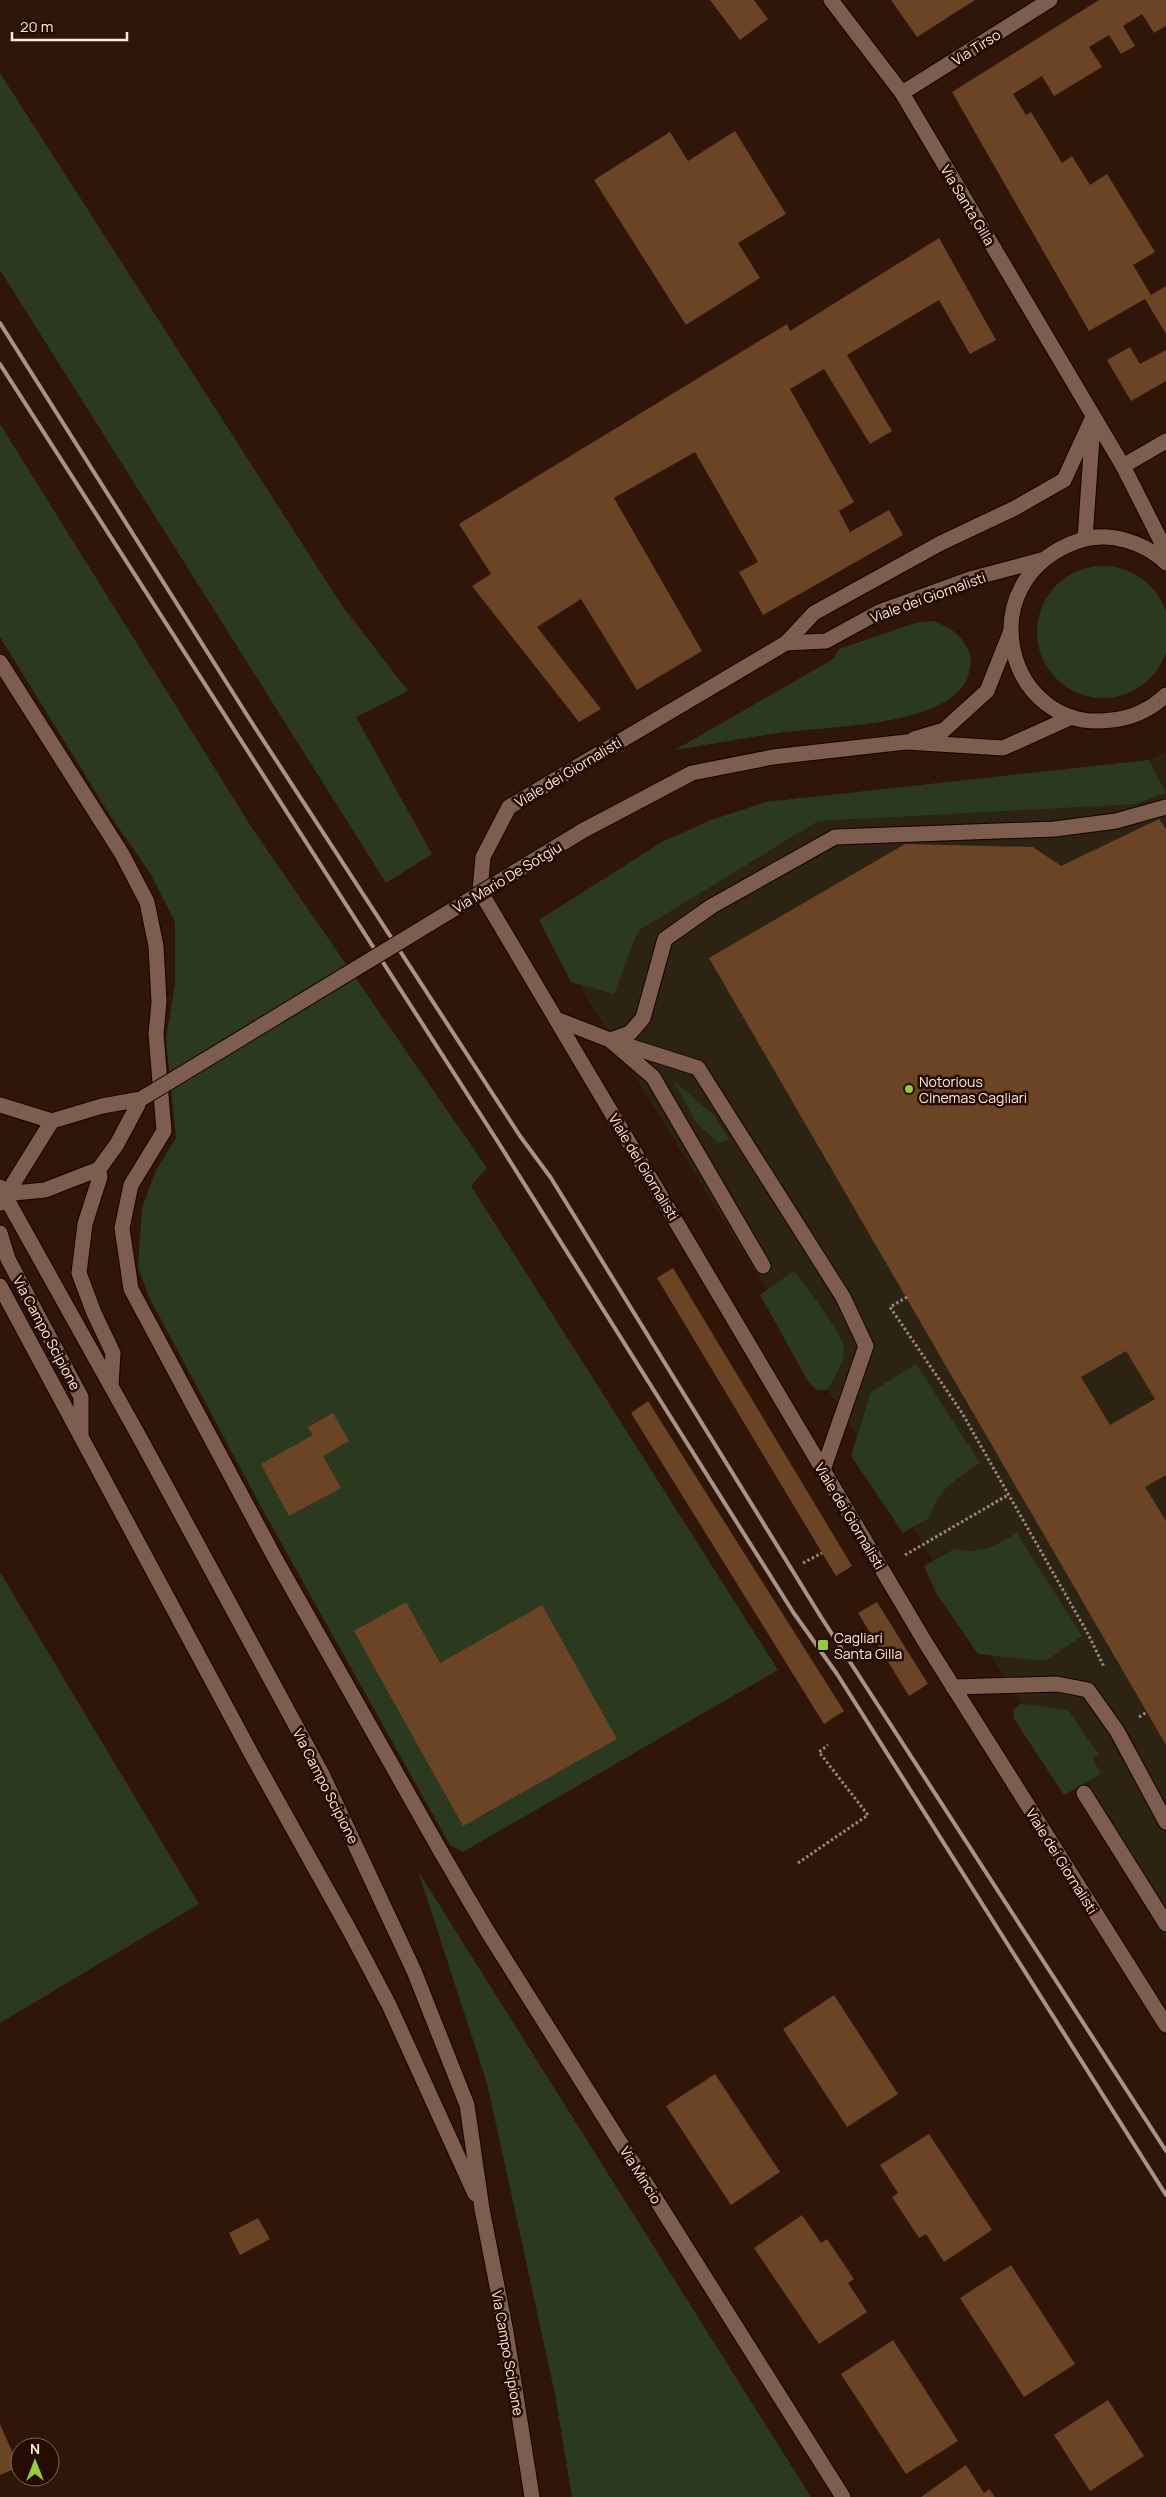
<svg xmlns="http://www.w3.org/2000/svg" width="1166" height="2497" font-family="Manrope,sans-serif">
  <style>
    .commercial { fill: #2c2313 }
    .green { fill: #2b391e }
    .building { fill: #6a4425; fill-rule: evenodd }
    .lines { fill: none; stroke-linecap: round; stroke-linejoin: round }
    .lane-casing { stroke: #160200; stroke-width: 17 }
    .street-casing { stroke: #160200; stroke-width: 17 }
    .secondary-casing { stroke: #160200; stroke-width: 17 }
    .path { stroke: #9d877d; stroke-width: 3; stroke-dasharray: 2.5 2.5; stroke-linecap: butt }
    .lane { stroke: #7d5d4e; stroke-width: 15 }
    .street { stroke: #7d5d4e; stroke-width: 15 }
    .secondary { stroke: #7d5d4e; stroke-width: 15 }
    .rail { stroke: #a99289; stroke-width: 4 }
    .street-bridge-casing { stroke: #160200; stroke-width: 17; stroke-linecap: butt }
    .street-bridge { stroke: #7d5d4e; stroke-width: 15 }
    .poi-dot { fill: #95cc3a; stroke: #250c02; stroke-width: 2 }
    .labels { text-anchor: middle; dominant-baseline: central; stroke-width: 5; stroke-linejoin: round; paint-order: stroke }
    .street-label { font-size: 14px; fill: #fdeae2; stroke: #250c02 }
    .poi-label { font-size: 14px; fill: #fdeae2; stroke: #250c02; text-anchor: start }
  </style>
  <rect width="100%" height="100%" fill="#301509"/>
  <!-- commercial -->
  <path class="commercial" d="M1166 753V1940L539 920 662 842 711 820 766 802 1149 760Z"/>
  <!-- green -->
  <path class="green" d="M0 73 341 604 408 691 356 717 432 854 386 883 0 270Z
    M0 424 252 828 487 1168 471 1186 778 1670 463 1852 450 1845 260 1505 149 1297 138 1267 142 1208 156 1170 176 1138 166 1039 175 984V922L150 873 111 817 0 637Z
    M1037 632a66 66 0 1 1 132 0a66 66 0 1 1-132 0Z
    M934 621C952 629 961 634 969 652 973 661 970 672 966 681 943 727 827 726 779 733 744 738 710 744 675 750L833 659 839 649 915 623Z
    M1149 760 1166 793 1135 804 818 821 638 931 614 994 571 982 539 920 662 842 711 820 766 802Z
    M673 1080 715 1116 729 1140 718 1143 696 1122Z
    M794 1271C805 1286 845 1335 844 1350 844 1364 833 1379 827 1390H817L809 1383 760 1295Z
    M916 1364 980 1463C955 1480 938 1489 929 1518L903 1533 851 1456 871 1392Z
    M1017 1533 1082 1636 1045 1661 978 1654 936 1593 924 1566 954 1549C979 1555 995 1546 1017 1533Z
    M0 1572 199 1904 0 2023Z
    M1020 1704 1068 1710 1098 1754 1093 1759 1101 1774 1064 1795 1014 1719 1013 1710Z
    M418 1871 811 2497H572L555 2394 487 2083Z"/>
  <!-- building -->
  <path class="building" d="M710 0H754L768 19 740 40Z
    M891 0H975L917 37Z
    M1099 0H1166V26L1154 33 1142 14 1123 26 1135 46 1121 54 1109 35 1089 47 1102 67 1054 96 1042 76 1013 94 1026 115 1031 112 1062 163 1072 156 1090 185 1107 174 1155 252 1133 265 1151 295 1166 286V334L1145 299 1089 331 952 92Z
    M735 131 786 214 738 243 760 278 686 325 594 180 670 132 688 161Z
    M939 238 996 340 970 354 939 300 847 355 892 431 870 444 824 369 790 389 854 502 839 511 850 532 889 510 903 535 763 615 739 572 758 562 695 452 614 498 702 651 637 690 581 599 537 627 601 709 579 722 472 586 491 574 459 524 787 324 790 331Z
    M1130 347 1140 364 1166 350V381L1131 401 1107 360Z
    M1159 819 1166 829V1475L1145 1487 1166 1521V1745L709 958 905 844 1033 847 1061 866ZM1126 1351 1155 1399 1110 1425 1081 1377Z
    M673 1268 852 1566 836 1576 657 1278Z
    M648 1401 844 1711 824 1724 631 1413Z
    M333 1413 349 1441 323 1456 341 1488 289 1516 261 1464 313 1435 308 1427Z
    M406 1602 440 1663 542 1605 617 1739 463 1826 354 1631Z
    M877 1602 928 1684 909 1696 858 1613Z
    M834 1995 898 2094 847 2127 783 2029Z
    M715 2074 780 2172 731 2205 666 2106Z
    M929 2134 992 2230 944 2262 926 2234 919 2238 892 2197 898 2193 880 2165Z
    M802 2215 821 2243 827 2239 854 2279 848 2283 867 2312 819 2344 754 2248Z
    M258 2218 270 2239 240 2255 229 2233Z
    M1011 2265 1075 2364 1024 2397 960 2298Z
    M893 2340 958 2441 906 2474 841 2374Z
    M1108 2400 1144 2456 1090 2491 1054 2435Z
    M0 2424 19 2467 0 2475Z
    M966 2465 984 2493 989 2489 995 2497H921Z"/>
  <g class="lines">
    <!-- lane casing -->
    <g class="lane-casing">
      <path id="lane" d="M0 662 122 854 147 902 156 946 159 1002 156 1034 164 1131 131 1185 122 1228 131 1289 276 1560 441 1852
        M556 1019 610 1040 653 1077 763 1266
        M610 1040 630 1033 643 1018 665 939 712 906 835 837 1055 829 1116 821 1166 807
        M610 1040 698 1068 843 1297 866 1346 823 1470
        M953 1687 1057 1684 1088 1690 1117 1731 1166 1822
        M1084 1793 1166 1924"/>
    </g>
    <!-- street casing -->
    <g class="street-casing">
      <path id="street" d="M902 93 1050 0
        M1123 466 1166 441
        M1041 560 970 579 879 612 826 641 786 643 509 807 483 857 480 891 925 1642 1166 2025
        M914 739 944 730 987 691 1010 633
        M906 742 1003 748 1072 717
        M0 1105 52 1121
        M99 1169 100 1177 85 1224 79 1273 94 1313 113 1353 111 1386
        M0 1187 141 1440 322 1774 414 1971 467 2105 482 2209 506 2332 532 2497
        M0 1193 4 1194 45 1190 99 1169 117 1144 141 1099
        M1 1203 52 1121 102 1106 141 1099
        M0 1233 8 1259 81 1397V1435
        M0 1286 253 1757 350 1931 389 2005 475 2194
        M441 1852 486 1929 843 2497"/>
    </g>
    <!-- secondary casing -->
    <g class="secondary-casing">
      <path id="secondary" d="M831 0 902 93 1123 466 1166 551
        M1085 539 1093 424
        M1166 563C1146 543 1110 531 1081 540 965 578 1006 735 1112 720 1133 718 1150 710 1166 695
        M786 643 814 613 941 543 1015 508 1064 480 1093 417"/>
    </g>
    <!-- path -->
    <path class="path" d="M907 1297 890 1307 962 1413 1088 1634 1104 1667
      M905 1555 1008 1495
      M803 1563 822 1553
      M1139 1717 1147 1712
      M798 1863 868 1815 819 1752 828 1745"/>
    <!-- lane -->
    <use href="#lane" class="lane"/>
    <!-- street -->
    <use href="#street" class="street"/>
    <!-- secondary -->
    <use href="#secondary" class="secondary"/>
    <!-- rail -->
    <path class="rail" d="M0 323 252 723 520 1136 551 1178 821 1617 1166 2151
      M0 364 498 1142 793 1612 837 1674 1166 2195"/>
    <!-- street-bridge casing -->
    <g class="street-bridge-casing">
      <path id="street-bridge" d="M141 1099 584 830 692 773 773 757 906 742"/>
    </g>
    <!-- street-bridge -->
    <use href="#street-bridge" class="street-bridge"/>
  </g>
  <!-- markers -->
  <g class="poi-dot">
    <circle cx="909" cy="1089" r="5"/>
    <rect x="817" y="1639" width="12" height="12" rx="2.5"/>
  </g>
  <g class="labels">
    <!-- street labels -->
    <g class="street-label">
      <text transform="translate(976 47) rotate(-32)">Via Tirso</text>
      <text transform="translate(968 205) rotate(59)">Via Santa Gilla</text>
      <text transform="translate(928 597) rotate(-20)">Viale dei Giornalisti</text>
      <text transform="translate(568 772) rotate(-31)">Viale dei Giornalisti</text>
      <text transform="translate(507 877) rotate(-31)">Via Mario De Sotgiu</text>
      <text transform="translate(644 1167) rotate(59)">Viale dei Giornalisti</text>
      <text transform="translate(47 1333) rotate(62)">Via Campo Scipione</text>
      <text transform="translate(850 1516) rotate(59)">Viale dei Giornalisti</text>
      <text transform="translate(326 1786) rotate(63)">Via Campo Scipione</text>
      <text transform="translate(1062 1861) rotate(58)">Viale dei Giornalisti</text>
      <text transform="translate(641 2175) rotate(58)">Via Mincio</text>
      <text transform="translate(508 2353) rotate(80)">Via Campo Scipione</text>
    </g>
    <!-- poi labels -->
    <g class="poi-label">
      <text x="919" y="1081">Notorious<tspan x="919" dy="16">Cinemas Cagliari</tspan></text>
      <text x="834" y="1637">Cagliari<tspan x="834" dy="16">Santa Gilla</tspan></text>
    </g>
  </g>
  <!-- north arrow -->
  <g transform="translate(35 2462)"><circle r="24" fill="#250c02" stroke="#7b655c"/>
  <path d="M0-4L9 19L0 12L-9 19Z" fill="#95cc3a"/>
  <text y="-8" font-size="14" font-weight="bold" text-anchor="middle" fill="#fdeae2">N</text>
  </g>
  <!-- scale -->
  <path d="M12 32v8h115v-8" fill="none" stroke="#fdeae2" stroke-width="2.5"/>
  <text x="20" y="32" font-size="15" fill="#fdeae2" stroke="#250c02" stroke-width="4" paint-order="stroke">20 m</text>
</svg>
